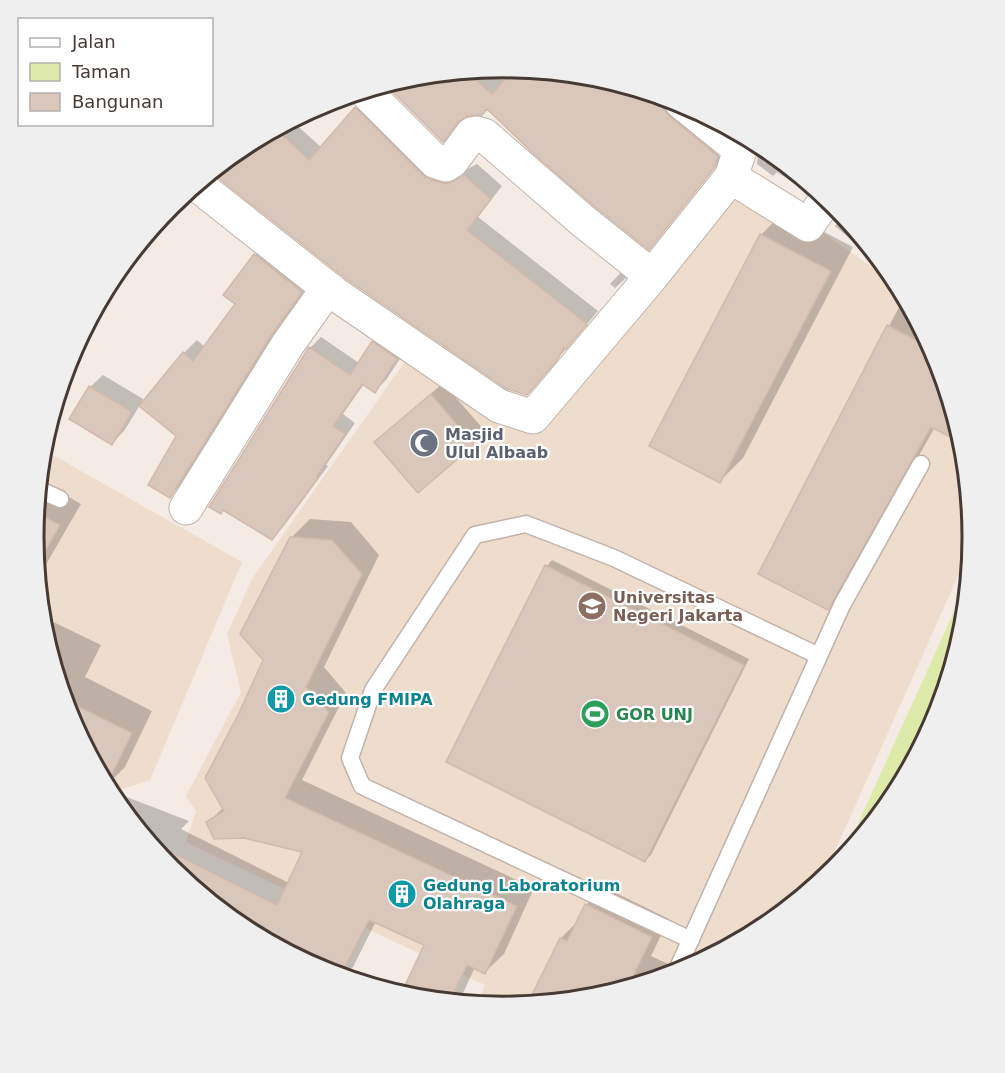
<svg xmlns="http://www.w3.org/2000/svg" width="1005" height="1073" font-family="'DejaVu Sans',sans-serif">
  <style>
    .education { fill: #eeddcd }
    .green { fill: #ddeaaa }
    .shadow { fill: #0003 }
    .building { fill: #d9c7bc; stroke: #d1baac; stroke-width: 1.5 }
    .lines { fill: none; stroke-linecap: round; stroke-linejoin: round }
    .service-casing { stroke: #c2b3aa; stroke-width: 19 }
    .minor-casing { stroke: #c2b3aa; stroke-width: 35 }
    .service { stroke: #fff; stroke-width: 16 }
    .minor { stroke: #fff; stroke-width: 33 }
    .labels { text-anchor: middle; dominant-baseline: central; stroke-width: 4.5; stroke-linejoin: round; paint-order: stroke }
    .worship-label { font-size: 16px; font-weight: bold; fill: #5b616d; stroke: #fff; text-anchor: start }
    .education-label { font-size: 16px; font-weight: bold; fill: #785e54; stroke: #fff; text-anchor: start }
    .culture-label { font-size: 16px; font-weight: bold; fill: #0d838f; stroke: #fff; text-anchor: start }
    .leisure-label { font-size: 16px; font-weight: bold; fill: #27864d; stroke: #fff; text-anchor: start }
    .rim { fill: none; stroke: #463a34; stroke-width: 3 }
  </style>
  <rect width="100%" height="100%" fill="#f3ebe4"/>
  <!-- education -->
  <path class="education" d="M743 177 898 285 936 357 963 445 972 537 971 547 823 878 763 927 682 970 594 997 502 1006 477 1003 485 985 186 842 196 811 186 796 241 692 227 634 252 579 415 347 531 430Z
    M42 449 242 562 150 780 110 793 69 716 42 628 33 537Z"/>
  <!-- green -->
  <path class="green" d="M967 583 963 628 936 716 893 798 842 859Z"/>
  <!-- shadow -->
  <path class="shadow" d="M503 67 594 76 680 102 726 154 661 235 649 248 488 107 462 118 443 140 386 84 411 76Z
    M368 96 462 172 477 164 502 186 478 217 598 311 539 381 346 277 212 171 242 146 291 120 322 148Z
    M759 144 764 146 812 186 807 192 777 172 773 176 757 164Z
    M784 211 853 247 743 458 720 481 761 235Z
    M844 216 893 275 835 226Z
    M268 242 314 278 285 319 183 483 170 496 178 436 140 405 124 431 112 443 90 387 103 375 143 399 140 405 142 406 184 353 197 340 205 347 237 304 225 295 255 255Z
    M631 262 628 276 615 288 610 284Z
    M906 300 936 357 962 441 935 427 840 596 828 608 760 573 899 307Z
    M384 332 407 348 386 380 375 391 364 384 343 414 355 423 326 465 328 466 283 527 272 538 224 509 211 506 310 348 321 337 359 363 373 342Z
    M443 383 486 432 418 491 376 442Z
    M39 480 81 504 37 580 33 537Z
    M310 519 351 522 379 555 324 667 346 693 302 780 534 888 504 954 485 972 475 967 459 1002 403 995 426 945 376 921 353 967 343 976 323 970 241 927 170 868 109 792 111 791 189 821 181 829 289 883 304 851 208 822 224 807 240 714 264 660 291 538Z
    M552 560 749 659 651 855 645 860 547 566Z
    M41 616 101 645 85 677 152 711 125 767 106 786 69 716 42 628Z
    M604 887 669 919 651 956 668 964 662 976 594 997 530 1003 561 938 577 922 586 905Z"/>
  <!-- building -->
  <path class="building" d="M515 68 594 76 663 97V108L669 116 718 156 714 168 649 250 595 207 536 156 487 109 482 115 468 116 458 122 443 142 385 84 411 76 466 71 492 94Z
    M355 107 423 176 431 180 448 184 464 175 491 199 467 230 587 324 566 349 564 348 557 360 527 395 507 389 345 278 211 172 242 146 275 128 309 160Z
    M760 234 831 271 720 483 649 446Z
    M254 254 302 292 272 334 170 498 148 485 176 436 139 406 183 352 193 361 235 304 223 295Z
    M887 325 932 348 936 357 962 443 931 427 828 610 758 574Z
    M372 341 397 359 375 393 362 384 333 426 345 434 317 476 318 478 272 540 223 510 221 514 209 507 309 347 350 375Z
    M89 386 132 412 112 445 69 419Z
    M431 394 474 445 418 493 374 442Z
    M35 512 60 525 36 568 33 537Z
    M290 537 332 540 362 574 306 687 329 712 285 798 517 906 485 974 467 965 450 1001 411 997 401 994 424 945 369 920 340 976 323 970 241 927 170 868 154 849 157 845 277 905 302 852 244 838 214 839 206 822 224 811 205 778 239 713 263 660 240 634Z
    M545 565 744 665 645 862 446 762Z
    M63 699 132 733 106 786 69 716Z
    M585 904 652 937 628 987 594 997 528 1003 560 938 567 941Z"/>
  <g class="lines">
    <!-- service casing -->
    <g class="service-casing">
      <path id="service" d="M38 489 60 499
        M691 940 362 786 350 758 373 690 475 535 526 524 614 558 819 656
        M676 972 842 605 921 464"/>
    </g>
    <!-- minor casing -->
    <g class="minor-casing">
      <path id="minor" d="M364 90 436 162 446 165 452 161 472 134 477 133 484 135 583 221 652 276
        M681 102 740 150 731 177 808 225 827 198
        M196 184 334 293 499 406 533 417 652 276 731 177
        M186 508 288 344 328 288"/>
    </g>
    <!-- service -->
    <use href="#service" class="service"/>
    <!-- minor -->
    <use href="#minor" class="minor"/>
  </g>
  <!-- icons -->
  <defs>
    <g id="mosque-disc" transform="scale(1.5)"><circle r="9.5" fill="#6b7280" stroke="#fff"/><path d="M3.5-4.9A6 6 0 1 0 3.5 4.9A5 5 0 1 1 3.5-4.9Z" fill="#fff"/></g>
    <g id="university-disc" transform="scale(1.5)"><circle r="9.5" fill="#8d6e63" stroke="#fff"/><path d="M0-5L7-2L0 1L-7-2ZM-4 1L0 2.5L4 1V4Q0 6-4 4Z" fill="#fff"/></g>
    <g id="building-disc" transform="scale(1.5)"><circle r="9.5" fill="#0f9aa8" stroke="#fff"/><path d="M-4-6H4V6H1V3H-1V6H-4ZM-2.5-4.3h1.7v1.8h-1.7ZM.8-4.3h1.7v1.8H.8ZM-2.5-1h1.7V.8h-1.7ZM.8-1h1.7V.8H.8Z" fill="#fff"/></g>
    <g id="stadium-disc" transform="scale(1.5)"><circle r="9.5" fill="#2e9e5b" stroke="#fff"/><path d="M0-5a6.5 5 0 1 0 0 10a6.5 5 0 1 0 0-10ZM-3.5-1.8h7v3.6h-7Z" fill="#fff"/></g>
  </defs>
  <g fill-rule="evenodd">
    <use href="#mosque-disc" x="424" y="443"/>
    <use href="#university-disc" x="592" y="606"/>
    <use href="#building-disc" x="281" y="699"/>
    <use href="#stadium-disc" x="595" y="714"/>
    <use href="#building-disc" x="402" y="894"/>
  </g>
  <g class="labels">
    <!-- worship labels -->
    <g class="worship-label">
      <text x="445" y="434">Masjid<tspan x="445" dy="18">Ulul Albaab</tspan></text>
    </g>
    <!-- education labels -->
    <g class="education-label">
      <text x="613" y="597">Universitas<tspan x="613" dy="18">Negeri Jakarta</tspan></text>
    </g>
    <!-- culture labels -->
    <g class="culture-label">
      <text x="302" y="699">Gedung FMIPA</text>
      <text x="423" y="885">Gedung Laboratorium<tspan x="423" dy="18">Olahraga</tspan></text>
    </g>
    <!-- leisure labels -->
    <g class="leisure-label">
      <text x="616" y="714">GOR UNJ</text>
    </g>
  </g>
  <!-- crop -->
  <path d="M0 0H1005V1073H0ZM44 537a459 459 0 1 1 918 0a459 459 0 1 1-918 0Z" fill="#f0efef" fill-rule="evenodd"/>
  <path class="rim" d="M44 537a459 459 0 1 1 918 0a459 459 0 1 1-918 0Z"/>
  <!-- legend -->
  <rect x="18" y="18" width="195" height="108" fill="#ffffff" stroke="#b5b0ae" stroke-width="1.5"/>
  <rect x="30" y="38" width="30" height="9" fill="#ffffff" stroke="#b5b0ae" stroke-width="1.5"/>
  <text x="72" y="48" font-size="18" fill="#463a34">Jalan</text>
  <rect x="30" y="63" width="30" height="18" fill="#ddeaaa" stroke="#b5b0ae" stroke-width="1.5"/>
  <text x="72" y="78" font-size="18" fill="#463a34">Taman</text>
  <rect x="30" y="93" width="30" height="18" fill="#d9c7bc" stroke="#b5b0ae" stroke-width="1.5"/>
  <text x="72" y="108" font-size="18" fill="#463a34">Bangunan</text>
</svg>
